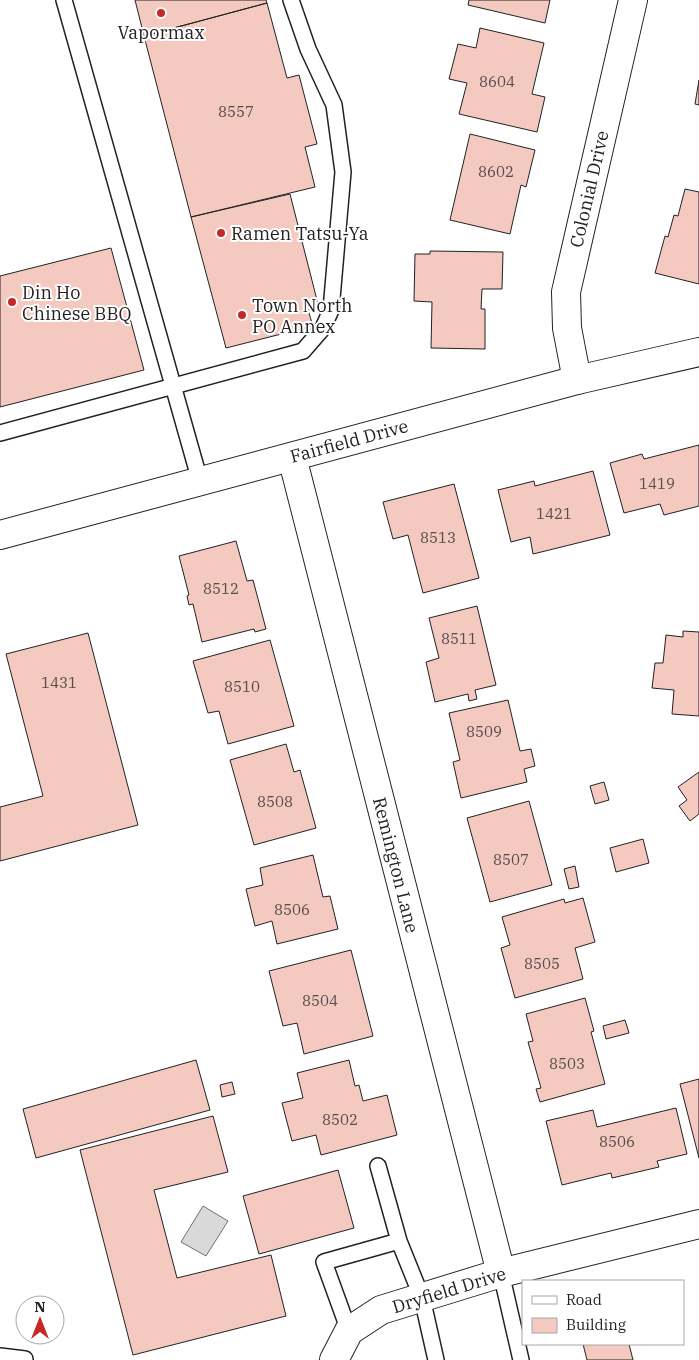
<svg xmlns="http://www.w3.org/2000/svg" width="699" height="1360" font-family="'IBM Plex Serif',serif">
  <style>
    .water { fill: #d9d9d9; stroke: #6f6f6f }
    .building { fill: #f3c9c0; stroke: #222 }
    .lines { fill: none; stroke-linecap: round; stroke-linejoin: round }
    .lane-casing { stroke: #222; stroke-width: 18 }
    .street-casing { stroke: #222; stroke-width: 30 }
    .secondary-casing { stroke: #222; stroke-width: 30 }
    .lane { stroke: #fff; stroke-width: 15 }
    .street { stroke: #fff; stroke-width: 28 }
    .secondary { stroke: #fff; stroke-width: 28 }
    .poi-dot { fill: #c62828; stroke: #fff; stroke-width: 2 }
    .labels { text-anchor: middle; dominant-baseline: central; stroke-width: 4; stroke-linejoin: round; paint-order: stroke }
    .number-label { font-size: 15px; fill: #564c4a }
    .poi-label { font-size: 18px; fill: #222; stroke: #fff; text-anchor: start }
    .street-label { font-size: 18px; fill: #222; stroke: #fff }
  </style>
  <rect width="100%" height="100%" fill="#fff"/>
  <!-- water -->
  <path class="water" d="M203 1206 228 1221 206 1256 181 1242Z"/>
  <!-- building -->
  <path class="building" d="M135 0H266L267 3 144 36Z
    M469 0H550L545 23 468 5Z
    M267 3 287 78 299 75 317 144 305 147 315 187 191 217 144 36Z
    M480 28 544 43 532 94 545 97 537 132 459 114 467 83 449 79 458 44 476 48Z
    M699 80V105L695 104Z
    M470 134 535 150 526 187 521 185 510 234 450 220Z
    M685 189 699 192V284L655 273 665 236 668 237 674 215 678 216Z
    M290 194 319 308 308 310 313 326 226 348 191 217Z
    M111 248 144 370 0 407V276Z
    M430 251 503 252 502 289H482L481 309H485V349L431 348 432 302 414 301 415 254H430Z
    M699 445V506L664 515 660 504 624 513 610 463 642 454 644 459Z
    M593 471 610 535 533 554 530 537 511 542 498 490 534 481 535 486Z
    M454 484 479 578 423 593 408 535 393 539 383 502Z
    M236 541 247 581 253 580 266 629 255 632 254 629 202 642 193 604 189 605 187 596 189 595 179 556Z
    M477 606 496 685 475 690 477 699 469 701 468 694 435 702 426 662 439 658 429 618Z
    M683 631 699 632V716L672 714 674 690 652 688 655 663H663L666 635 683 637Z
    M88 633 138 825 0 861V807L43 796 6 654Z
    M270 640 294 726 228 744 219 711 208 713 193 661Z
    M508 700 520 751 531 749 535 766 524 769 527 782 461 798 453 762 460 760 449 713Z
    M286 744 294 772 300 770 316 828 254 845 230 760Z
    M699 772V814L690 821 679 806 687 800 678 787Z
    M604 782 609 800 595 804 590 786Z
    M529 801 552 885 490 902 467 818Z
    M643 839 649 863 616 872 610 848Z
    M313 855 323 897 330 896 338 929 277 944 272 921 255 926 246 889 263 885 260 868Z
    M575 866 579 887 569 889 564 869Z
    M583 898 595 942 575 948 583 979 515 998 501 948 510 945 502 917 564 899 565 903Z
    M351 950 373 1036 304 1054 297 1023 283 1026 269 971Z
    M585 998 594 1031 591 1032 605 1084 540 1102 536 1089 541 1088 528 1042 533 1041 526 1014Z
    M625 1020 629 1033 606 1039 603 1026Z
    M196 1060 210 1110 36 1158 23 1109Z
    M349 1060 355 1086 359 1085 363 1101 387 1095 397 1135 321 1155 316 1135 292 1141 282 1103 303 1098 297 1073Z
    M699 1079V1158L680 1084Z
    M232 1082 235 1094 222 1097 220 1085Z
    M676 1108 687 1154 657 1161 659 1167 612 1178 611 1173 562 1185 546 1121 593 1110 597 1127Z
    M213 1116 228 1172 154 1190 177 1278 271 1255 286 1316 133 1355 80 1150Z
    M338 1170 354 1228 259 1254 243 1196Z
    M583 1344H629L633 1360H587Z"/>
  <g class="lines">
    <!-- lane casing -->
    <g class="lane-casing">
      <path id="lane" d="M64 0 200 481
        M0 433 303 351 323 328 331 310 343 172 334 105 308 49 291 0
        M399 1241 422 1298 436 1360
        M501 1273 521 1360
        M349 1331 324 1262 399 1241 378 1166
        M0 1356 25 1359"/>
    </g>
    <!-- street casing -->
    <g class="street-casing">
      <path id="street" d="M577 380 567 328 566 292 633 0
        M292 457 501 1273
        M334 1360 349 1331 381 1310 501 1273 699 1224"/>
    </g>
    <!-- secondary casing -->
    <g class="secondary-casing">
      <path id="secondary" d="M0 535 577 380 699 352"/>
    </g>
    <!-- lane -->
    <use href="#lane" class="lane"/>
    <!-- street -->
    <use href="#street" class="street"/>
    <!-- secondary -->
    <use href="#secondary" class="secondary"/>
  </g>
  <!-- markers -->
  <g class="poi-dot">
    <circle cx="161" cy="13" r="5"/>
    <circle cx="221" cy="233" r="5"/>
    <circle cx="12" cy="302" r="5"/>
    <circle cx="242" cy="315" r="5"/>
  </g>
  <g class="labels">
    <!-- number labels -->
    <g class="number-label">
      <text x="497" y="81">8604</text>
      <text x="236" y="111">8557</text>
      <text x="496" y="171">8602</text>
      <text x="657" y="483">1419</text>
      <text x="554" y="513">1421</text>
      <text x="438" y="537">8513</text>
      <text x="221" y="588">8512</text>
      <text x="459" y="638">8511</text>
      <text x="59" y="682">1431</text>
      <text x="242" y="686">8510</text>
      <text x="484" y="731">8509</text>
      <text x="275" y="801">8508</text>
      <text x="511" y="859">8507</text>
      <text x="292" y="909">8506</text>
      <text x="542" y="963">8505</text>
      <text x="320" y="1000">8504</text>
      <text x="567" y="1063">8503</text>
      <text x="340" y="1119">8502</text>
      <text x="617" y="1141">8506</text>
    </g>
    <!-- poi labels -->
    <g class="poi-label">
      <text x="161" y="32" text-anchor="middle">Vapormax</text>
      <text x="231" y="233">Ramen Tatsu-Ya</text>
      <text x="22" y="292">Din Ho<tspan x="22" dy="21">Chinese BBQ</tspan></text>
      <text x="252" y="305">Town North<tspan x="252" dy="21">PO Annex</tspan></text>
    </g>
    <!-- street labels -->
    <g class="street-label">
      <text transform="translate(589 189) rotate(-77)">Colonial Drive</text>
      <text transform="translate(349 441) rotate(-15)">Fairfield Drive</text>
      <text transform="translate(396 865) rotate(76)">Remington Lane</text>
      <text transform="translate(449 1290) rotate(-17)">Dryfield Drive</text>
    </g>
  </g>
  <!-- legend -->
  <rect x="522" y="1280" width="162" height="65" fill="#ffffff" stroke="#a7a7a7"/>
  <rect x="532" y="1296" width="25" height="8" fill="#ffffff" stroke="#a7a7a7"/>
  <text x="566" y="1305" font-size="15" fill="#222222">Road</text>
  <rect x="532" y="1318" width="25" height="15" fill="#f3c9c0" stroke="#a7a7a7"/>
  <text x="566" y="1330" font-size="15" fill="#222222">Building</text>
  <!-- north arrow -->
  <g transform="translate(40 1320)"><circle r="24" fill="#ffffff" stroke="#a7a7a7"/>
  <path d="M0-4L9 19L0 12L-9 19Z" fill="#c62828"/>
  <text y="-8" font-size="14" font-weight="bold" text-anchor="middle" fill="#222222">N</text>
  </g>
</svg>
